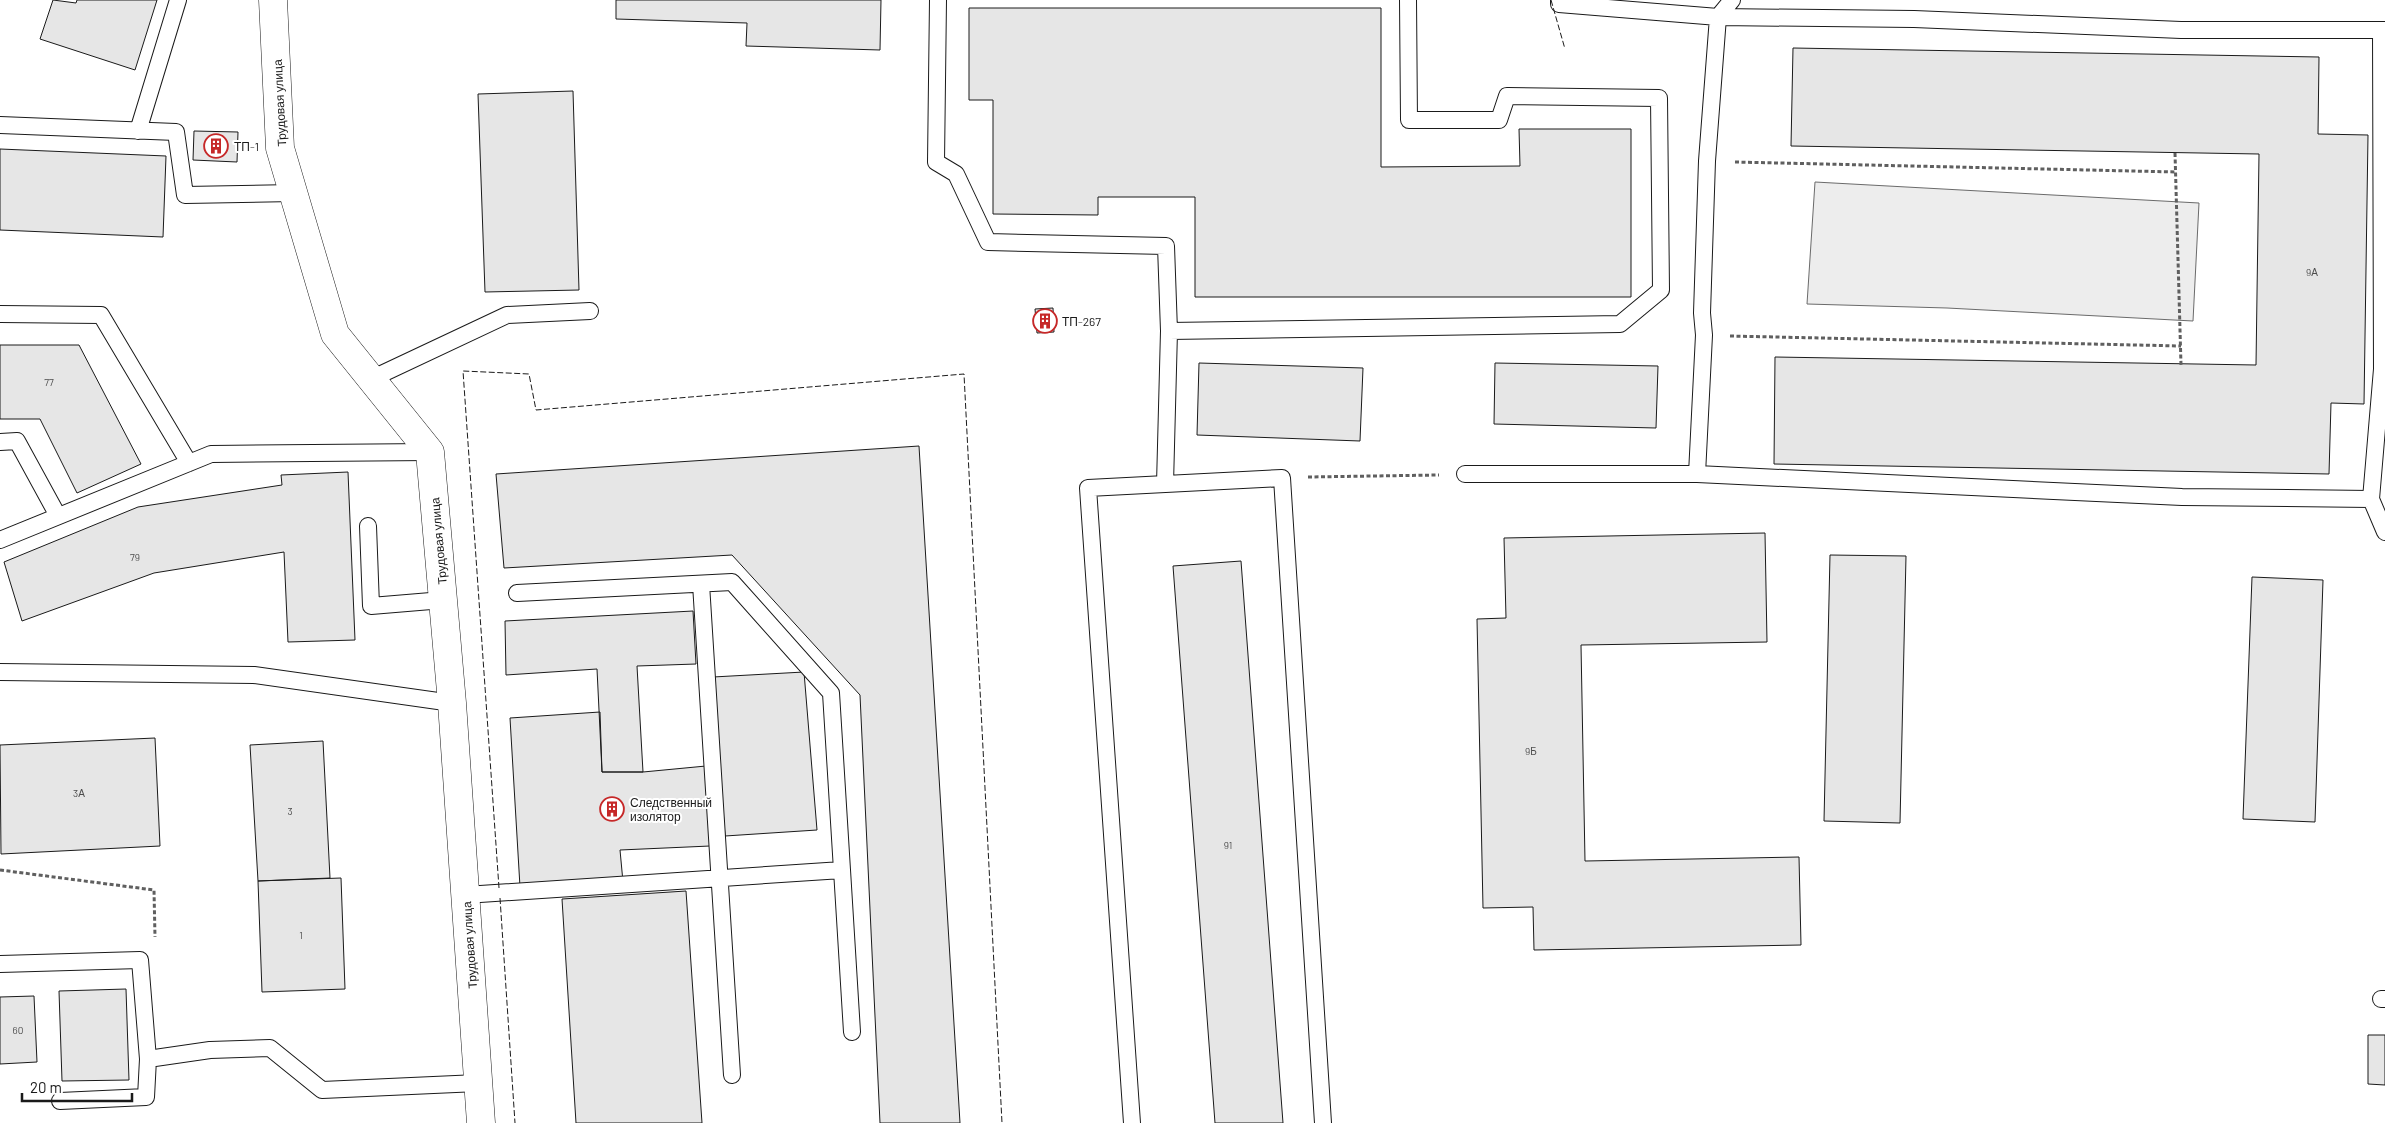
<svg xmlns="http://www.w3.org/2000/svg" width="2385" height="1123" font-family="Barlow,sans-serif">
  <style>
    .built { fill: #ededed; stroke: #6a6a6a }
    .building { fill: #e6e6e6; stroke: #1a1a1a }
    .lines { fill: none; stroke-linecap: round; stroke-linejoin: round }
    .lane-casing { stroke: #1a1a1a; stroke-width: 18 }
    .street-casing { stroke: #1a1a1a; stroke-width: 29 }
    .path { stroke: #5f5f5f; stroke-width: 3; stroke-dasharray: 4 2.5; stroke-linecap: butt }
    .lane { stroke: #fff; stroke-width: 16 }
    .street { stroke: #fff; stroke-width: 28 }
    .fence { stroke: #1a1a1a; stroke-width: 1; stroke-dasharray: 6 2.5; stroke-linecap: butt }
    .labels { text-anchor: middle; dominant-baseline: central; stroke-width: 4; stroke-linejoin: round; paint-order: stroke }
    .number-label { font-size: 10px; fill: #4d4d4d }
    .street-label { font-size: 12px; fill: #1a1a1a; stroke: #fff }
    .poi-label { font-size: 12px; fill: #1a1a1a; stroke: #fff; text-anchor: start }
  </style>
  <rect width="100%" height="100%" fill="#fff"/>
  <!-- built -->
  <path class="built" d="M1815 182 2199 203 2193 321 1947 308 1807 304Z"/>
  <!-- building -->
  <path class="building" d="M53 0 76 3 77 0H157L135 70 40 39Z
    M616 0H881L880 50 746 46 747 23 616 19Z
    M969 8H1381V167L1520 166 1519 129H1631V297H1195V197H1098V215L993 214V100H969Z
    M1793 48 2319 57 2318 134 2368 135 2364 404 2331 403 2329 474 1774 464 1775 357 2256 365 2259 154 1791 146Z
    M573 91 579 290 485 292 478 94Z
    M194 131 238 132 237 162 193 160Z
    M0 149 166 156 163 237 0 230Z
    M1053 308 1054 332 1037 333 1035 309Z
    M0 345H79L141 464 77 493 40 419H0Z
    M1199 363 1363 368 1360 441 1197 435Z
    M1495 363 1658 366 1656 428 1494 424Z
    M919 446 960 1123H880L860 695 732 555 504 568 496 474Z
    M348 472 355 640 288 642 284 552 154 573 22 621 4 562 138 507 282 485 281 475Z
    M1765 533 1767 642 1581 645 1585 861 1799 857 1801 945 1534 950 1533 907 1483 908 1477 619 1506 618 1504 538Z
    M1830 555 1906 556 1900 823 1824 821Z
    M1241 561 1283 1123H1215L1173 566Z
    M2252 577 2323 580 2315 822 2243 819Z
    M693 611 696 664 637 666 643 772H602L597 669 506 675 505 621Z
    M804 672 817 830 725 836 713 677Z
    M600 712 602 772H643L706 766 710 846 620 850 623 882 520 887 510 718Z
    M155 738 160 846 1 854 0 745Z
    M323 741 330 878 258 881 250 745Z
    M341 878 345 989 262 992 258 881Z
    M686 891 702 1123H576L562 899Z
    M126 989 129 1080 62 1081 59 991Z
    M34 996 37 1062 0 1064V997Z
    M2368 1035H2385V1085L2368 1084Z"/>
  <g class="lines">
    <!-- lane casing -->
    <g class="lane-casing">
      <path id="lane" d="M938 0 936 162 956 174 988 242 1166 246 1169 331 1620 324 1661 290 1659 98 1507 96 1499 120H1409L1408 0
        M1559 0V4L1718 17 1914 19 2181 30H2385
        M1732 0 1718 17 1707 161 1702 313 1704 335 1697 474 2182 497 2371 499 2382 369 2381 30
        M0 125 176 132 185 195 294 193
        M138 131 178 0
        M0 314 101 315 189 463
        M371 379 507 315 590 311
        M0 442 17 441 58 516
        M1465 474H1703
        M1165 484 1169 331
        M2371 499 2385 532
        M368 526 371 606 443 600
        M0 540 211 454 430 452
        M701 584 732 1075
        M0 672 254 675 452 703
        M842 870 852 1032
        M465 895 842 870 831 693 732 582 517 593
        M0 964 140 960 148 1059
        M2381 999H2385
        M60 1101 146 1097 148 1059 210 1050 270 1048 322 1090 478 1083
        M1132 1123 1088 488 1282 478 1323 1123"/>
    </g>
    <!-- street casing -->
    <g class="street-casing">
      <path id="street" d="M273 0 280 148 335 334 430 452 452 703 481 1123"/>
    </g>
    <!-- path -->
    <path class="path" d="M2175 153 2181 365
      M1735 162 2176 172
      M1730 336 2181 346
      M1308 477 1439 475
      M0 870 154 890 155 937"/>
    <!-- lane -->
    <use href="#lane" class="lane"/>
    <!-- street -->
    <use href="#street" class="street"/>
    <!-- fence -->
    <path class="fence" d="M1551 0 1565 49
      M499 888 463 371 529 374 536 410 964 374 1002 1123
      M500 898 515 1123"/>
  </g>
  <!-- icons -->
  <defs>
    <g id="building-ring" transform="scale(1.25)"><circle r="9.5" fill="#fff" stroke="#c62828" stroke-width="1.5"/><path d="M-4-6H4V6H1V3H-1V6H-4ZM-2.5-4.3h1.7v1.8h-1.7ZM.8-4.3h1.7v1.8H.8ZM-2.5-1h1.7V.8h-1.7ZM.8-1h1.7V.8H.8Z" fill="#c62828"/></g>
  </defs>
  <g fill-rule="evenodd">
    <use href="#building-ring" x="216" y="146"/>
    <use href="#building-ring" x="1045" y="321"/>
    <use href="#building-ring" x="612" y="809"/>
  </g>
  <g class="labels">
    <!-- number labels -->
    <g class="number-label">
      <text x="2312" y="272">9А</text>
      <text x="49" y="382">77</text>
      <text x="135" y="557">79</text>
      <text x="1531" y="751">9Б</text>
      <text x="79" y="793">3А</text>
      <text x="290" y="811">3</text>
      <text x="1228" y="845">91</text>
      <text x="301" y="935">1</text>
      <text x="18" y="1030">60</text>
    </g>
    <!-- street labels -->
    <g class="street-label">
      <text transform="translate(279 103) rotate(-93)">Трудовая улица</text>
      <text transform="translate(438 541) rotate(-95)">Трудовая улица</text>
      <text transform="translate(469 945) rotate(-94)">Трудовая улица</text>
    </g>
    <!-- poi labels -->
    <g class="poi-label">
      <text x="234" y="146">ТП-1</text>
      <text x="1062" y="321">ТП-267</text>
      <text x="630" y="802">Следственный<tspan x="630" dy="14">изолятор</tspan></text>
    </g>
  </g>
  <!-- scale -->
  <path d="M22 1093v8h110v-8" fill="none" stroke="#1a1a1a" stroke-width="2.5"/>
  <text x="30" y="1093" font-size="15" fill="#1a1a1a" stroke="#ffffff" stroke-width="4" paint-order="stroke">20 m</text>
</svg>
